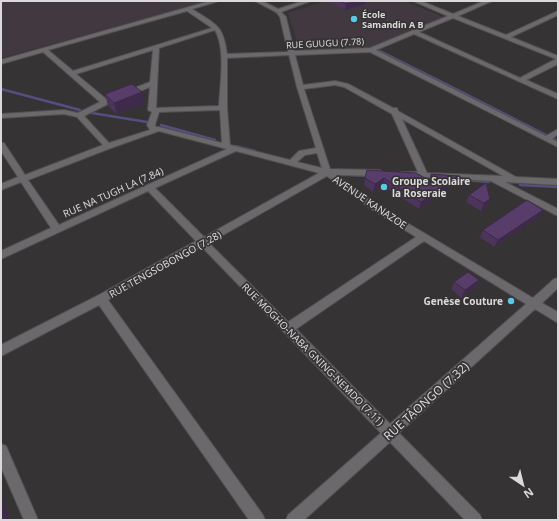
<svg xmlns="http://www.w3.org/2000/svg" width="559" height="521" font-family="'Noto Sans',sans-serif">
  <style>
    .built { fill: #41393f }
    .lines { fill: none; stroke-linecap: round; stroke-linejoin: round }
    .stream-far1 { stroke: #554f80; stroke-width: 2 }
    .stream { stroke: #554f80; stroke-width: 2.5 }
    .minor-casing { stroke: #525051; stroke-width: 2 }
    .minor { fill: #6b696b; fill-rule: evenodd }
    .wall { fill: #4c345a }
    .shaded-wall { fill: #3e2a4a }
    .building { fill: #583c69; stroke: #3e2a4a }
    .poi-dot { fill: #5ac8e6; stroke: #353334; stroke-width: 1.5 }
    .labels { text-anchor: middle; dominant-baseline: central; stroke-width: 3.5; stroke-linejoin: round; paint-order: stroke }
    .far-poi-label { font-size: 9px; font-weight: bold; fill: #dbd9da; stroke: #353334; text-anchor: start }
    .far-street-label { font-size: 9px; fill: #dbd9da; stroke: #353334 }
    .poi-label { font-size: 10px; font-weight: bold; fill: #dbd9da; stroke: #353334; text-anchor: start }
    .street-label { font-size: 10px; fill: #dbd9da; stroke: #353334 }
    .near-street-label { font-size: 12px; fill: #dbd9da; stroke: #353334 }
  </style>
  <rect width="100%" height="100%" fill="#353334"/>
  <!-- built -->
  <path class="built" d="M1 1H208L1 58Z
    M326 1H405L443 17 367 48 300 51 288 13Z"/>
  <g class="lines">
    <!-- stream-far1 -->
    <path class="stream-far1" d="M380 51 448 85"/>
    <!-- stream -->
    <path class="stream" d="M446 84 558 141
      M1 89 80 110
      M92 113 147 122
      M161 125 215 140
      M235 146 255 151
      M351 175 369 176
      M453 179 489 182
      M520 185 558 187"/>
    <!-- minor casing -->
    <g class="minor-casing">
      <path id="minor" d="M210 1H219L192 9C216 25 223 24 227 54L288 52 280 17 276 12 255 1H262L278 9 303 1H311L281 12 286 17 294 51 370 48 448 16 413 1H421L453 14 484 1H492L458 16 506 35 558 11V15L511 37 558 56V64L526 80 558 94V99L414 34 376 50 546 136 558 129V134L552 139 558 142V147L370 52 295 55 303 85 335 81 348 84 393 108H397L398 111 516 177 558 179V185L505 182 558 209V216L491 181 401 176V172H418L392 114 344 87 335 85 304 89 330 169 380 170 384 173 380 176 336 175 377 205 533 298 554 279 558 278V288L542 303 558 312V323L535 309 399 433 480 515 482 520H465L390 442 304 520H286L288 515 381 433 202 247 108 300 263 515 265 520H249L99 305 1 356V345L97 296 196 241 148 191 1 259V251L51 228 21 182 1 190V184L18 177 1 151V143H4L25 175 103 145 77 117 64 114 1 118V114L64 110 78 113 100 102 43 52 1 64V60ZM187 11 212 28 73 71 48 50ZM453 18 556 59 520 78 419 32ZM215 30C226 49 220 84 219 106L156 108 159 48ZM153 50 150 82 106 99 76 74ZM289 55 297 87 316 148 299 151 290 160 230 145 227 108V58ZM150 87 148 110 152 112 147 125 150 130 109 143 84 116 108 104ZM220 110 222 143 159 127H156L155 125 159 112ZM402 119 503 176 427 173ZM159 131 227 149 59 225 28 180 111 148ZM236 151 319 173 204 237 155 188ZM317 153 322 168 297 162 305 155ZM327 176 371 209 416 237 288 322 209 243ZM424 241 526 304 390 424 296 329Z
        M1 444 6 446 38 520H24L1 467Z"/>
    </g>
    <!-- minor -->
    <use href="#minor" class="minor"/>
  </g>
  <!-- wall -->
  <path class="wall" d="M327 1H366V4L345 10Z
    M142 92 145 104 117 114 108 106 105 94Z
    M431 174 458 176 456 183 419 209 383 186 373 192 364 185 365 178 429 181Z
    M486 183 487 207 481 211 466 202 469 195Z
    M543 210 539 217 494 247 480 237 483 230Z
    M479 280 475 287 461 298 451 289 454 282Z"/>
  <!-- shaded-wall -->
  <path class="shaded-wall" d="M355 1H366V4L345 10 346 4Z
    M142 92 145 104 117 114 114 103Z
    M458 176 456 183 419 209 421 202Z
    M384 178 383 186 373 192 375 184Z
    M490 199 487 207 481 211 484 203Z
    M543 210 539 217 494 247 498 240Z
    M479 280 475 287 461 298 465 290Z
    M1 496 10 520H2L1 518Z"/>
  <!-- building -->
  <path class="building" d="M339 1H355L346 4Z
    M132 84 142 92 114 103 105 94Z
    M367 170 416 173 432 182 431 174 458 176 421 202 384 178 375 184 365 178Z
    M486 183 490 199 484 203 469 195Z
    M527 200 543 210 498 240 483 230Z
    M468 272 479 280 465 290 454 282Z"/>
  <!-- markers -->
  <g class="poi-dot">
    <circle cx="354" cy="19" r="4"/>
    <circle cx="384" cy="187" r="4"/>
    <circle cx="511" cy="301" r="4"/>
  </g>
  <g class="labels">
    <!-- far-poi labels -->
    <g class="far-poi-label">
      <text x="362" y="14">École<tspan x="362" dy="10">Samandin A B</tspan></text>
    </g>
    <!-- far-street labels -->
    <g class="far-street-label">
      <text transform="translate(325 43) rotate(-3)">RUE GUUGU (7.78)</text>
    </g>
    <!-- poi labels -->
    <g class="poi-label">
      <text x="392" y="181">Groupe Scolaire<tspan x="392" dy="12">la Roseraie</tspan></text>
      <text x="503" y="301" text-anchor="end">Genèse Couture</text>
    </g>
    <!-- street labels -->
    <g class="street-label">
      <text transform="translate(113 192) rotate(-24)">RUE NA TUGH LA (7.84)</text>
      <text transform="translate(370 202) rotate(34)">AVENUE KANAZOE</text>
      <text transform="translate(165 264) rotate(-29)">RUE TENGSOBONGO (7.28)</text>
      <text transform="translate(313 354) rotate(45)">RUE MOGHO-NABA GNING-NEMDO (7.11)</text>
    </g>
    <!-- near-street labels -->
    <g class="near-street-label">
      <text transform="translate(426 401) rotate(-42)">RUE TÂONGO (7.32)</text>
    </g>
  </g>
  <!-- border -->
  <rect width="559" height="521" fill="none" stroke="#dbd9da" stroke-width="4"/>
  <!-- north arrow -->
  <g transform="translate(523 485) rotate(145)" stroke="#353334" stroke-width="3" paint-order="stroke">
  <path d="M0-3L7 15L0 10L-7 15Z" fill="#dbd9da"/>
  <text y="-6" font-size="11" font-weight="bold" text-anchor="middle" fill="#dbd9da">N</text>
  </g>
</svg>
